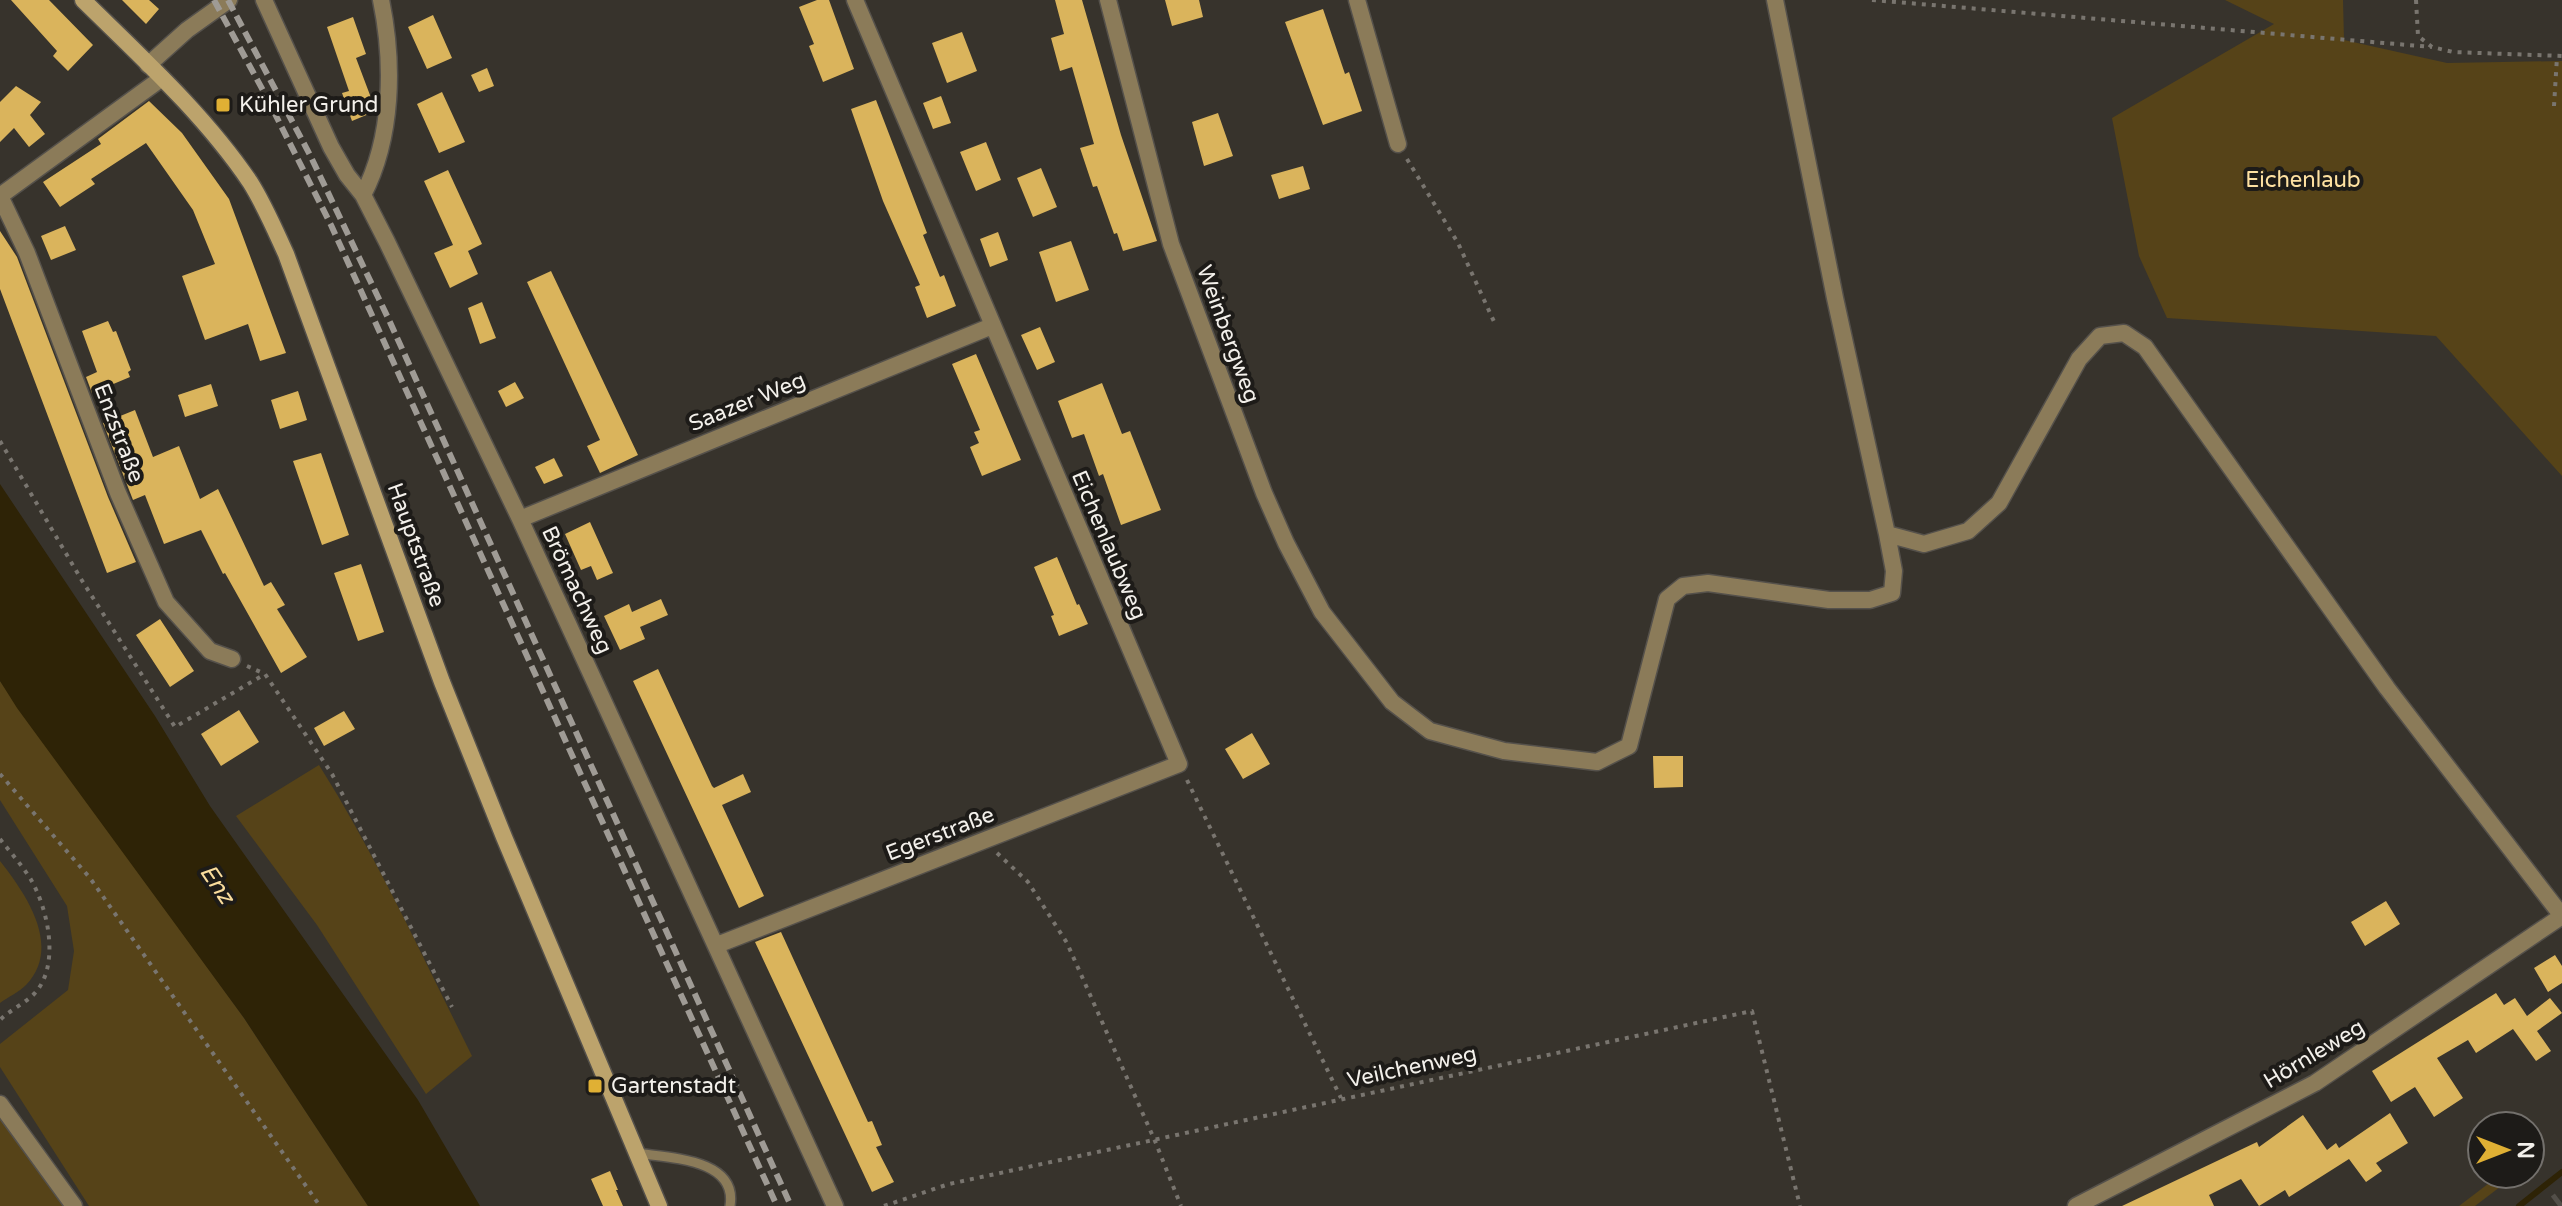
<svg xmlns="http://www.w3.org/2000/svg" width="2562" height="1206" font-family="'Varela Round',sans-serif">
  <style>
    .green { fill: #564318 }
    .water { fill: #2e2306 }
    .lines { fill: none; stroke-linecap: round; stroke-linejoin: round }
    .stream { stroke: #2e2306; stroke-width: 6 }
    .building { fill: #dab45c }
    .highway-tunnel { stroke: #534f49; stroke-width: 24; stroke-dasharray: 24 12; stroke-linecap: butt }
    .lane-casing { stroke: #55514b; stroke-width: 12 }
    .street-casing { stroke: #55514b; stroke-width: 19 }
    .secondary-casing { stroke: #55514b; stroke-width: 19 }
    .path { stroke: #79756f; stroke-width: 4; stroke-dasharray: 4 6; stroke-linecap: butt }
    .lane { stroke: #8b7b59; stroke-width: 9 }
    .street { stroke: #8b7b59; stroke-width: 16 }
    .secondary { stroke: #bca36c; stroke-width: 16 }
    .rail { stroke: #9f9b95; stroke-width: 6; stroke-dasharray: 12 6; stroke-linecap: butt }
    .poi-dot { fill: #e0b034; stroke: #1d1b18; stroke-width: 3 }
    .labels { text-anchor: middle; dominant-baseline: central; stroke-width: 8; stroke-linejoin: round; paint-order: stroke }
    .poi-label { font-size: 22px; fill: #f3f0eb; stroke: #1d1b18; text-anchor: start }
    .park-label { font-size: 22px; fill: #fee1a1; stroke: #1d1b18 }
    .street-label { font-size: 22px; fill: #f3f0eb; stroke: #1d1b18 }
    .water-label { font-size: 24px; font-style: italic; fill: #f9dc9c; stroke: #1d1b18 }
  </style>
  <rect width="100%" height="100%" fill="#37332c"/>
  <!-- green -->
  <path class="green" d="M2225 0H2343L2344 40 2447 63 2562 61V476L2436 336 2167 318 2139 256 2112 118 2274 24Z
    M0 681 244 1018 368 1206H89L0 1067V1044L68 990 74 951 67 906 0 800Z
    M319 765C377 857 423 958 472 1056L426 1094 317 925 236 816Z
    M0 861C25 893 63 946 26 985 19 992 8 997 0 1003Z
    M0 1115 68 1206H0Z
    M2501 1174H2517L2475 1206H2459Z"/>
  <!-- water -->
  <path class="water" d="M0 484 155 716 210 806 418 1100 480 1206H368L244 1018 17 708 0 681Z"/>
  <g class="lines">
    <!-- stream -->
    <path class="stream" d="M2519 1206 2562 1172"/>
  </g>
  <!-- building -->
  <path class="building" d="M11 0H49L93 45 68 71 53 56 57 51Z
    M122 0H149L159 9 146 24Z
    M817 0H829L854 69 823 82 809 46 814 44 799 7Z
    M1055 0H1082L1121 135 1157 241 1123 251 1117 233 1114 234 1097 186 1093 187 1080 148 1094 144 1072 67 1060 71 1051 38 1064 34Z
    M1165 0H1199L1203 17 1172 26Z
    M1323 9 1345 74 1349 72 1362 111 1323 125 1285 22Z
    M433 15 452 58 427 69 408 27Z
    M353 17 366 54 356 58 376 111 352 121 342 93 349 91 327 27Z
    M962 32 977 71 947 83 932 43Z
    M487 68 494 86 479 92 471 75Z
    M16 86 41 102 30 115 45 134 29 147 14 128 0 142V102Z
    M442 92 465 142 439 153 417 104Z
    M941 96 951 123 933 129 923 103Z
    M876 100 927 233 923 235 940 277 944 275 956 306 927 318 915 287 920 285 883 201 851 109Z
    M149 101 182 133 229 199 286 353 260 361 248 324 205 340 182 276 215 264 193 210 146 143 91 179 95 184 60 207 43 182 101 144 98 139Z
    M1218 113 1233 156 1204 166 1192 122Z
    M986 142 1001 180 976 191 960 152Z
    M1303 166 1310 189 1279 199 1271 175Z
    M1041 168 1057 207 1033 217 1017 178Z
    M448 170 482 244 468 251 478 274 450 288 434 253 453 245 424 181Z
    M65 226 76 250 51 260 41 236Z
    M0 231 17 257 108 497 136 562 107 573 0 289Z
    M998 232 1008 260 990 267 980 239Z
    M1071 241 1089 290 1056 302 1039 252Z
    M551 271 638 455 600 473 587 446 600 440 527 282Z
    M482 302 496 338 480 344 468 308Z
    M108 321 113 332 116 331 131 370 128 372 130 377 92 393 86 377 97 372 82 331Z
    M1040 327 1055 362 1037 370 1021 335Z
    M976 354 1021 460 982 476 970 447 979 443 974 432 980 430 952 364Z
    M515 382 524 398 506 407 498 391Z
    M1102 383 1122 434 1130 431 1161 510 1121 525 1103 474 1099 476 1084 434 1072 438 1058 401Z
    M211 384 218 406 185 417 178 395Z
    M298 391 307 420 280 429 271 400Z
    M135 410 153 457 179 446 200 499 218 489 264 586 271 582 285 605 277 609 307 657 281 673 225 573 223 574 201 530 164 544 145 495 133 500 103 423Z
    M321 453 349 535 322 545 293 461Z
    M554 458 563 476 544 484 535 467Z
    M590 522 613 573 597 580 591 566 581 570 565 534Z
    M1057 557 1077 605 1079 604 1088 624 1059 636 1051 616 1054 615 1034 567Z
    M361 564 384 632 358 641 334 573Z
    M661 599 668 615 640 627 645 639 620 650 604 616 629 604 632 612Z
    M160 619 194 671 170 687 136 635Z
    M658 669 712 786 714 788 743 774 751 792 722 805 764 896 739 908 633 681Z
    M239 710 259 742 221 766 201 734Z
    M344 711 355 729 324 746 314 728Z
    M1252 733 1270 764 1243 779 1225 749Z
    M1653 756H1683V787L1654 788Z
    M2386 901 2400 924 2365 946 2351 922Z
    M781 932 868 1122 872 1121 882 1145 876 1147 894 1182 872 1192 755 942Z
    M2555 955 2562 966V983L2548 992 2534 968Z
    M2496 993 2504 1005 2515 998 2527 1016 2550 998 2562 1013 2537 1031 2551 1051 2536 1061 2513 1029 2476 1053 2468 1040 2437 1058 2463 1098 2434 1117 2415 1087 2391 1102 2372 1071Z
    M2390 1113 2408 1143 2376 1163 2382 1171 2366 1182 2349 1159 2289 1197 2285 1190 2259 1206 2241 1179 2209 1195 2214 1206H2122L2257 1142 2259 1147 2303 1115 2327 1150 2336 1143 2339 1148Z
    M610 1171 618 1190H616L623 1206H603L591 1179Z"/>
  <g class="lines">
    <!-- highway-tunnel -->
    <path class="highway-tunnel" d="M2558 1206 2562 1203"/>
    <!-- lane casing -->
    <g class="lane-casing">
      <path id="lane" d="M636 1153C668 1158 738 1158 730 1206"/>
    </g>
    <!-- street casing -->
    <g class="street-casing">
      <path id="street" d="M264 0 331 147 347 175 363 195 387 242 520 519 835 1206
        M1108 0 1171 244 1264 493 1286 543 1322 612 1392 702 1430 731 1504 751 1597 762 1629 746 1667 599 1683 586 1708 583 1829 600H1870L1892 593 1894 571 1887 534 1835 298 1775 0
        M1357 0 1398 144
        M148 65 187 30 229 0
        M363 195C393 137 394 63 381 0
        M0 196 27 253 118 493 166 602 210 651 232 659
        M0 196 162 78
        M520 519 992 326
        M1887 534 1924 544 1968 531 1999 503 2079 359 2100 336 2124 333 2145 347 2387 688 2562 916 2315 1083 2076 1206
        M717 945 1179 764 855 0
        M0 1104 74 1206"/>
    </g>
    <!-- secondary casing -->
    <g class="secondary-casing">
      <path id="secondary" d="M83 0C141 57 204 114 250 182 264 204 275 230 286 254L442 682 504 837 659 1206"/>
    </g>
    <!-- path -->
    <path class="path" d="M1872 0 2432 47
      M2416 0 2418 36 2432 47 2453 52 2562 56
      M2554 106 2557 57
      M1407 159 1458 243 1496 326
      M0 441 81 579 175 727 265 674
      M247 666 265 674 332 774 452 1007
      M0 774 90 878 320 1206
      M1187 780 1341 1098
      M0 839C10 852 21 864 30 878 48 908 61 966 34 994 24 1004 10 1010 0 1020
      M997 853 1028 882 1067 943 1155 1141 1181 1206
      M884 1206 949 1184 1752 1011 1800 1206"/>
    <!-- lane -->
    <use href="#lane" class="lane"/>
    <!-- street -->
    <use href="#street" class="street"/>
    <!-- secondary -->
    <use href="#secondary" class="secondary"/>
    <!-- rail -->
    <path class="rail" d="M214 0 266 96 331 225 777 1206
      M228 0 310 155 389 320 791 1206"/>
  </g>
  <!-- markers -->
  <g class="poi-dot">
    <rect x="215" y="97" width="16" height="16" rx="4"/>
    <rect x="587" y="1078" width="16" height="16" rx="4"/>
  </g>
  <g class="labels">
    <!-- poi labels -->
    <g class="poi-label">
      <text x="239" y="105">Kühler Grund</text>
      <text x="611" y="1086">Gartenstadt</text>
    </g>
    <!-- park labels -->
    <g class="park-label">
      <text x="2303" y="180">Eichenlaub</text>
    </g>
    <!-- street labels -->
    <g class="street-label">
      <text transform="translate(1228 334) rotate(70)">Weinbergweg</text>
      <text transform="translate(747 402) rotate(-22)">Saazer Weg</text>
      <text transform="translate(119 433) rotate(69)">Enzstraße</text>
      <text transform="translate(416 545) rotate(70)">Hauptstraße</text>
      <text transform="translate(1109 545) rotate(67)">Eichenlaubweg</text>
      <text transform="translate(577 590) rotate(65)">Brömachweg</text>
      <text transform="translate(940 834) rotate(-21)">Egerstraße</text>
      <text transform="translate(2314 1054) rotate(-31)">Hörnleweg</text>
      <text transform="translate(1412 1067) rotate(-12)">Veilchenweg</text>
    </g>
    <!-- water labels -->
    <g class="water-label">
      <text transform="translate(217 884) rotate(56)">Enz</text>
    </g>
  </g>
  <!-- north arrow -->
  <g transform="translate(2506 1150) rotate(90)"><circle r="38" fill="#1d1b18" stroke="#73706c" stroke-width="2"/>
  <path d="M0-6L14 30L0 20L-14 30Z" fill="#e0b034"/>
  <text y="-12" font-size="22" font-weight="bold" text-anchor="middle" fill="#f3f0eb">N</text>
  </g>
</svg>
